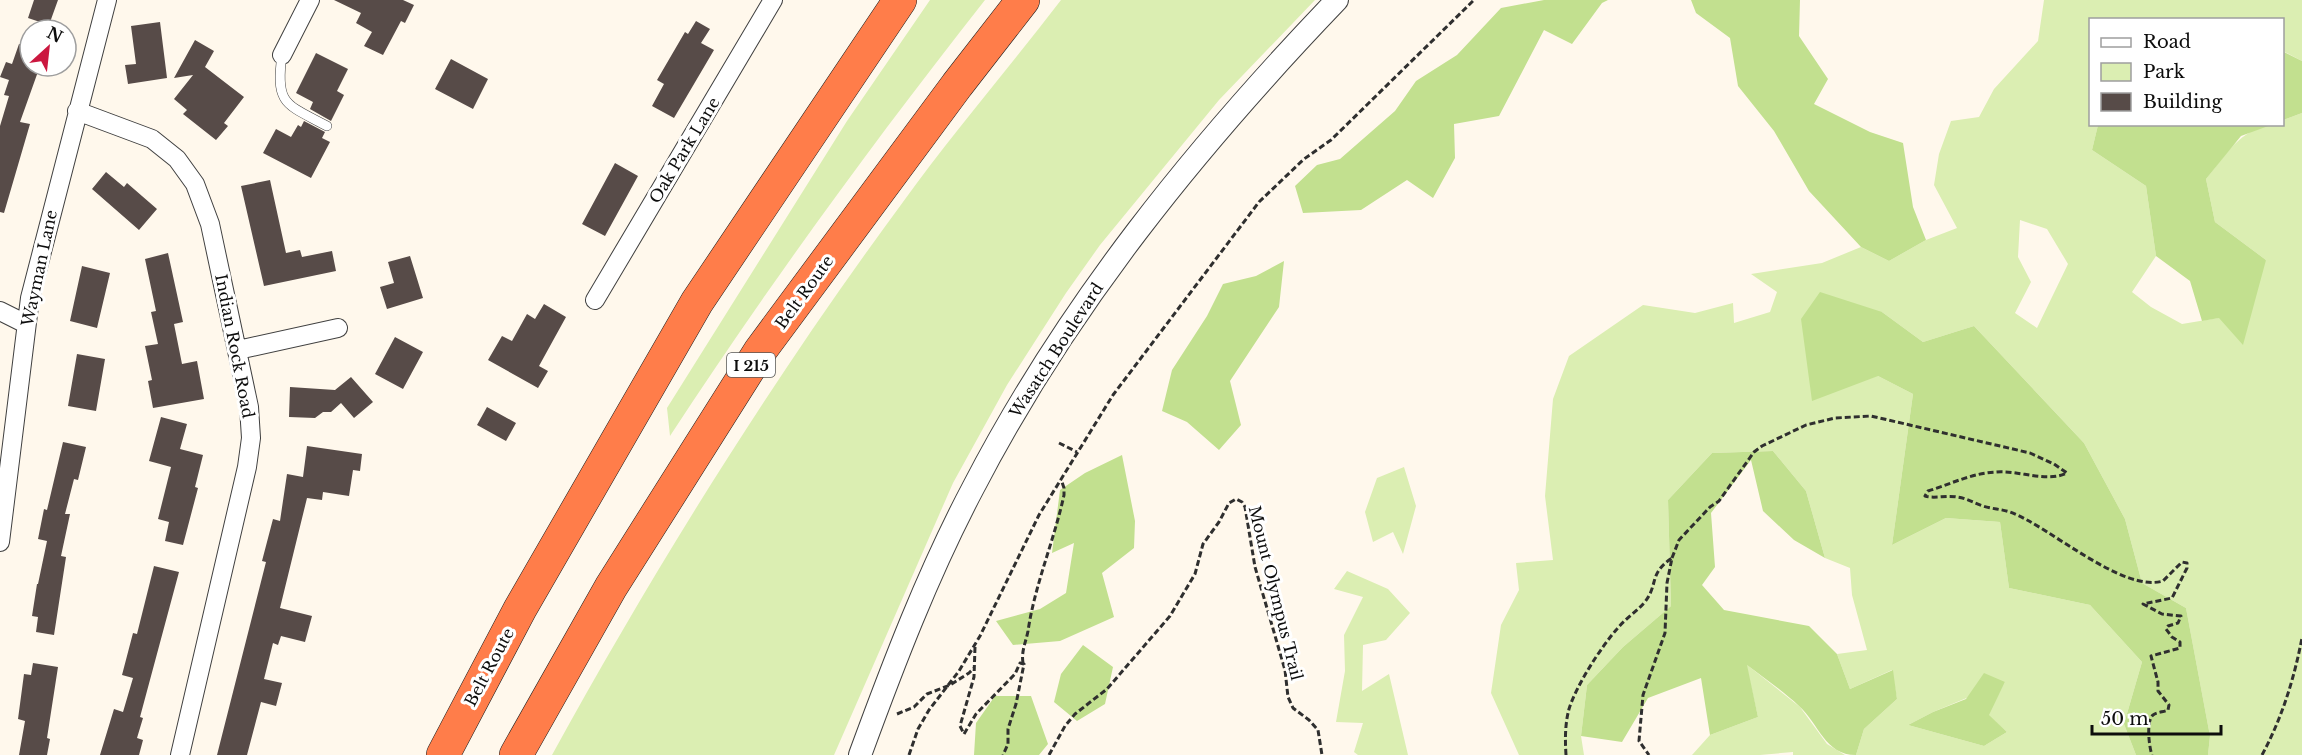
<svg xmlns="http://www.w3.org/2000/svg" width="2302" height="755" font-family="'Libre Baskerville',serif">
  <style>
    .green { fill: #dbeeb2; fill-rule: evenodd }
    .forest { fill: #c2e08f }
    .building { fill: #574b48 }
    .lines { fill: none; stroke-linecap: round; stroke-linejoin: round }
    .service-casing { stroke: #404040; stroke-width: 10 }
    .minor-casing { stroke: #404040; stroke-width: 20 }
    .tertiary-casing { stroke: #404040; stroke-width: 24 }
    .motorway-casing { stroke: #1e1e1e; stroke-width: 34 }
    .path { stroke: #2f2f2f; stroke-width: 3; stroke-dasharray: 6 3; stroke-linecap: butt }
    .service { stroke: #fff; stroke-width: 9 }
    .minor { stroke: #fff; stroke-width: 18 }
    .tertiary { stroke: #fff; stroke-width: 22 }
    .motorway { stroke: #ff7d4a; stroke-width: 33 }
    .labels { text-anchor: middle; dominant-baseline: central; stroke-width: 6; stroke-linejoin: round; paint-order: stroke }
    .shield { fill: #fff; stroke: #565656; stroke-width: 1.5 }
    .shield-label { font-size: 15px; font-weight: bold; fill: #0d0d0d }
    .street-label { font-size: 16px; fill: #0d0d0d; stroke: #fff }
  </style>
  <rect width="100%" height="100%" fill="#fff8ec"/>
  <!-- green -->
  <path class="green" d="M930 0H985C874 141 768 286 670 436L667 408 847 121Z
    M1061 0H1315L1219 100 1100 245 1066 293 1007 385 953 483 834 755H552C657 564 773 378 903 202 953 133 1009 68 1061 0Z
    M2044 0H2302V61L2283 51 2282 20H2090V124L2098 125 2092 150 2146 186 2156 256 2132 292 2151 307 2182 324 2218 318 2266 260 2215 222 2206 179C2229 151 2242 125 2282 124L2283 120 2302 113V755H2208L2210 736 2186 608 2142 583 2125 519 2084 443 1974 326 1923 342 1882 312 1878 376 1913 394 1892 545 1946 518 2000 522 2009 588 2090 605 2142 662 2124 724 2136 755H1856L1864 729 1897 699 1892 670 1850 689 1837 654 1867 650 1852 595 1850 568 1825 558 1806 491 1773 451 1712 453 1668 500 1671 606 1623 647 1587 685 1581 736 1584 755H1519L1491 693 1501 625 1519 590 1516 563 1553 560 1545 496 1553 399 1569 356 1643 305 1695 313 1733 303 1734 323 1770 312 1777 292 1751 274 1822 263 1861 247 1889 261 1926 240 1957 228 1934 185 1939 154 1951 121 1979 117 1994 89 2038 41ZM2020 220 2047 229 2068 264 2037 328 2015 313 2031 282 2018 257ZM2005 682 1988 715 2007 732 1984 746 1908 725 1933 712Z
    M1404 467 1416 506 1403 554 1393 532 1373 542 1365 512 1377 478Z
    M1347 571 1388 589 1410 613 1386 640 1363 645 1362 691 1389 674 1408 755H1358L1354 752 1363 723 1336 722 1345 671 1344 635 1363 597 1334 589Z
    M1746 664 1800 707 1827 744 1845 755H1793V752L1760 755H1692L1710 735 1758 717Z"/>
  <!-- forest -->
  <path class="forest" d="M1544 0H1608L1602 3 1572 44 1544 30 1499 116 1454 124 1455 158 1433 198 1407 180 1361 210 1303 213 1295 186 1317 165 1340 159 1395 111 1416 81 1457 55 1501 8Z
    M1691 0H1800L1799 36 1828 79 1814 104 1870 132 1903 143 1913 207 1926 240 1889 261 1861 247 1809 191 1774 131 1738 86 1730 38 1696 13Z
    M2282 51 2302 61V113L2283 120Z
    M2098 125H2271L2241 136 2206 179 2215 222 2266 260 2243 345 2219 318 2202 321 2190 281 2156 256 2146 186 2092 150Z
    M1284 261 1279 307 1230 381 1241 425 1219 450 1187 422 1162 411 1172 370 1207 316 1223 284 1256 276Z
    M1820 292 1882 312 1923 342 1974 326 2084 443 2125 519 2142 583 2186 608 2210 736 2208 755H2136L2124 724 2142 662 2090 605 2009 588 2000 522 1946 518 1892 545 1913 394 1878 376 1812 401 1801 319Z
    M1773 451 1806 491 1825 558 1794 540 1763 511 1751 460 1711 513 1715 567 1702 585 1724 610 1809 626 1837 654 1850 689 1893 670 1897 699 1864 729 1856 755C1825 755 1819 724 1799 706 1783 691 1764 678 1747 665L1758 717 1710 735 1701 678 1648 698 1622 742 1581 736 1587 685 1623 647 1671 606 1668 500 1712 453Z
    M1122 455 1135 521 1134 548 1102 573 1114 617 1060 641 1013 645 996 621 1040 609 1066 593 1074 543 1052 553 1060 490 1085 473Z
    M1083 645 1113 667 1105 704 1077 721 1054 702 1061 674Z
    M1984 673 2005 682 1989 715 2007 732 1984 746 1908 725 1933 712 1966 699Z
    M995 696H1031L1048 744 1039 755H974L976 723Z"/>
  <!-- building -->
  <path class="building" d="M34 0H58L49 25 28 18Z
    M334 0H403L414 5 405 23 401 21 383 55 364 46 372 32 356 23 361 13Z
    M696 21 710 29 701 43 714 50 674 118 652 106 664 84 657 80 685 32 688 34Z
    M160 22 167 78 128 84 125 65 136 64 131 26Z
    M195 40 214 51 205 67 244 97 224 123 228 126 216 140 183 114 187 110 174 99 193 75 174 78Z
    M19 44 30 48V66H40L20 122 30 124 4 213 0 212V126L9 96 4 95 9 80 0 77 6 62 12 64Z
    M316 53 348 69 337 91 344 95 331 121 310 109 313 102 296 93Z
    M451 59 488 79 473 109 435 89Z
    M304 121 325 132 322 138 330 142 311 178 263 153 276 129 291 137 298 125 301 127Z
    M615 163 638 176 605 236 582 224Z
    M106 172 124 187 127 183 157 209 139 230 92 189Z
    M270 180 286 253 300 250 302 257 332 251 336 271 264 286 241 186Z
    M168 253 183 322 174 324 182 364 197 361 204 399 153 408 148 381 152 380 145 346 158 344 151 312 156 311 145 259Z
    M410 256 423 298 387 309 380 287 394 283 388 262Z
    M82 266 110 273 97 328 70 321Z
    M544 304 566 317 539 366 548 371 538 388 488 360 502 336 512 341 527 314 535 319Z
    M395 337 423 352 403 389 375 374Z
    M77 354 105 359 96 411 68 406Z
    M351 377 373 402 354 418 341 403 331 412H323L315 418 289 417 290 387 335 390Z
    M487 407 516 423 506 441 477 425Z
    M161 417 187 424 180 449 203 455 195 487 198 488 183 545 165 541 169 522 158 519 171 467 149 461Z
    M63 442 86 447 78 480 74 479 65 514H70L61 556 66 557 54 635 36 632 38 617 32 616 37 584H38L47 541 38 539 44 509 47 510Z
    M307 446 362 454 360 471 353 470 349 496 323 492 322 500 307 498 280 608 312 616 305 642 281 636 278 645 273 643 264 679 282 683 276 706 261 702 247 755H217L266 562 262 561 273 519 280 521 287 474 303 477Z
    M154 566 179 572 140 717 143 718 137 738 143 740 139 755H100L114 709 123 712 133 678 122 675 133 633 137 634Z
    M33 663 58 667 47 738 50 739 47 755H19L25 721 18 719 24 674 31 675Z"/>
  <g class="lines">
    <!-- service casing -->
    <g class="service-casing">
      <path id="service" d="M282 55C275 105 286 104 327 126"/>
    </g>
    <!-- minor casing -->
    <g class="minor-casing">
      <path id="minor" d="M282 55 310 0
        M77 111 152 139 177 159 195 184 210 224 249 407 251 438 247 467 180 755
        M595 300 773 0
        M0 311 26 324
        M238 350 338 328
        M0 542 30 298 107 0"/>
    </g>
    <!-- tertiary casing -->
    <g class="tertiary-casing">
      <path id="tertiary" d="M860 755C893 665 928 573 973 488 1067 306 1196 147 1337 0"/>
    </g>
    <!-- motorway casing -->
    <g class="motorway-casing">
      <path id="motorway" d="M443 755 520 609 697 302 900 0
        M516 755 611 587 760 351 957 85 1023 0"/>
    </g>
    <!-- path -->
    <path class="path" d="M1059 443 1077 452
      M1672 558 1679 540 1710 507 1719 501 1754 452 1762 446 1806 425 1835 418 1871 416 2030 453 2054 464 2067 473C2046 483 2019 470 1996 472 1972 473 1951 484 1928 491L1925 496C1934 499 1946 495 1957 497 1966 498 1974 503 1983 506 1992 509 2001 509 2010 512 2049 526 2122 593 2163 581L2182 562 2187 563V568L2172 598 2143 604 2162 614 2181 616 2178 623 2168 626 2166 629 2172 637 2180 642V648L2151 656 2158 682V691L2169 705 2168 710C2164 712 2157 712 2153 715 2146 720 2149 747 2152 755
      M975 647 974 677 960 726 964 734 976 714 1015 674 1020 663 1024 664 1016 704 1008 729V744L1003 755
      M1023 663C1021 651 1026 642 1028 631 1035 584 1054 541 1064 495V488L1061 479
      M897 714 914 707 927 694 950 685 969 673 975 667
      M909 755 918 729 929 710 959 671 980 636 1039 515 1113 395 1259 202 1304 159 1331 140 1474 0
      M1049 755 1065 726 1075 714 1107 689 1170 616 1195 574 1203 544 1219 522 1229 503 1236 499 1242 502 1245 507 1255 567 1285 670 1288 697 1293 708 1309 720 1318 730 1322 755
      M1566 755C1565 739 1565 724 1569 709 1576 686 1601 647 1617 629 1625 619 1636 612 1644 603 1659 585 1648 574 1672 558L1667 583 1665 633 1643 695 1639 741 1649 755
      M2262 755C2282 718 2294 679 2302 638"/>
    <!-- service -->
    <use href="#service" class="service"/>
    <!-- minor -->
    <use href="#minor" class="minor"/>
    <!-- tertiary -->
    <use href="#tertiary" class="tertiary"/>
    <!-- motorway -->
    <use href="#motorway" class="motorway"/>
  </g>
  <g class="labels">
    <!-- shield labels -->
    <rect class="shield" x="727" y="353" width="48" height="24" rx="4.5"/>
    <g class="shield-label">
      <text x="751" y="365">I 215</text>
    </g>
    <!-- street labels -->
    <g class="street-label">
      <text transform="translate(684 150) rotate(-59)">Oak Park Lane</text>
      <text transform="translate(39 268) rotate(-78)">Wayman Lane</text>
      <text transform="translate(804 292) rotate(-54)">Belt Route</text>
      <text transform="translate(235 346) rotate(79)">Indian Rock Road</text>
      <text transform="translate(1056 350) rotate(-57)">Wasatch Boulevard</text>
      <text transform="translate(1276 593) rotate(76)">Mount Olympus Trail</text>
      <text transform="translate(489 667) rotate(-62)">Belt Route</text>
    </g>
  </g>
  <!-- legend -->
  <rect x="2089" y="18" width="195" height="108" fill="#ffffff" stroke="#9e9e9e" stroke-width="1.5"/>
  <rect x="2101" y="38" width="30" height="9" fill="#ffffff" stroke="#9e9e9e" stroke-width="1.5"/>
  <text x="2143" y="48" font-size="18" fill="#0d0d0d">Road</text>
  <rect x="2101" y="63" width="30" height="18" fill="#dbeeb2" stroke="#9e9e9e" stroke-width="1.5"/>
  <text x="2143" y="78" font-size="18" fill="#0d0d0d">Park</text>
  <rect x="2101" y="93" width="30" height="18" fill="#574b48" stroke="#9e9e9e" stroke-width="1.5"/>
  <text x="2143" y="108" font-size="18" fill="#0d0d0d">Building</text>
  <!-- north arrow -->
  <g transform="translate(48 48) rotate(27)"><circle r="28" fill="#ffffff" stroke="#9e9e9e" stroke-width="1.5"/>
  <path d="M0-4.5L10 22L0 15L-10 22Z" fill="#cb173f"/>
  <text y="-9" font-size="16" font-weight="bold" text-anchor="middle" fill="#0d0d0d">N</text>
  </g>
  <!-- scale -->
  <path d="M2092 725v9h129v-9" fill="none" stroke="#0d0d0d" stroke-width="3"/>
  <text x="2101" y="725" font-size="18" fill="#0d0d0d" stroke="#ffffff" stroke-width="4.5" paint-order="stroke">50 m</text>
</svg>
